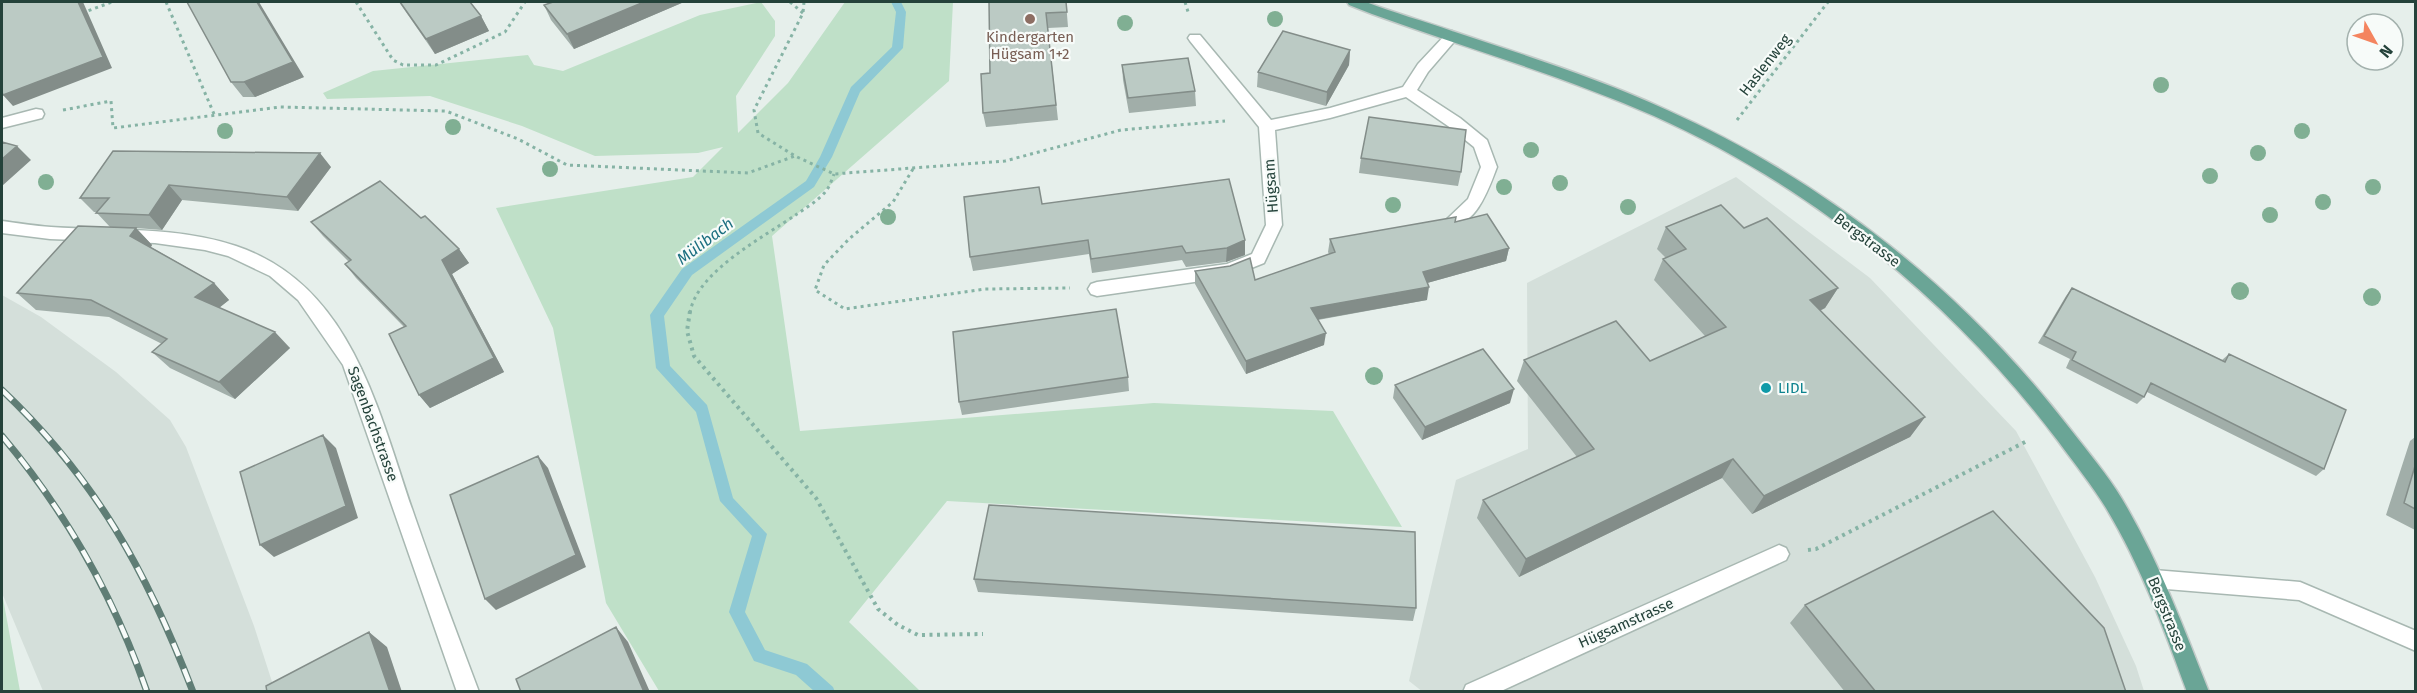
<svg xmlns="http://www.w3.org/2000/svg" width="2417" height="693" font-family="'Fira Sans',sans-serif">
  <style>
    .built { fill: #d4dfda }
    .green { fill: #bfe0c8 }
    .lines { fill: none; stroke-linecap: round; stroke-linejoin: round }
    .stream { fill: #8ec9d4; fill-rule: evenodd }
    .minor-casing { stroke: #a8b8b2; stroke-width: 3 }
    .major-casing { stroke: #c2cac8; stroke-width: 3 }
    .path-far1 { stroke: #86b3a5; stroke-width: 3; stroke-dasharray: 3 4; stroke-linecap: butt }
    .path { stroke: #86b3a5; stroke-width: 4; stroke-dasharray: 3 4.5; stroke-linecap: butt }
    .minor { fill: #fff; fill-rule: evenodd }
    .major { fill: #6aa596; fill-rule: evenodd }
    .rail-casing { stroke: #5f7d75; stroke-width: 7 }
    .rail { stroke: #f7fbf9; stroke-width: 4.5; stroke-dasharray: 14; stroke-linecap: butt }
    .tree { fill: #80af93 }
    .wall { fill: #a1aea9 }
    .shaded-wall { fill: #838d89 }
    .building { fill: #bbcac4; stroke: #838d89; stroke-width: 1.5 }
    .education-dot { fill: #8d6e63; stroke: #f7fbf9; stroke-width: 2 }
    .culture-dot { fill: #0f9aa8; stroke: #f7fbf9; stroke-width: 2 }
    .labels { text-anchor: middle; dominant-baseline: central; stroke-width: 4.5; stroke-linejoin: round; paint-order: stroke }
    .education-label { font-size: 15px; fill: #785e54; stroke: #f7fbf9 }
    .street-label { font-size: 15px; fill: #24423a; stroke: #f7fbf9 }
    .culture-label { font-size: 15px; fill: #0d838f; stroke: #f7fbf9; text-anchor: start }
    .water-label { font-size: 16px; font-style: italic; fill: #1c6f80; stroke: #f7fbf9 }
  </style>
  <rect width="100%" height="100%" fill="#e6efeb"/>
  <!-- built -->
  <path class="built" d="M1736 177 1870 278 2016 431 2095 577 2136 666 2144 691 1423 692 1409 681 1456 480 1528 449 1527 283Z
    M2 295 41 317 116 372 170 420 186 447 254 626 275 691H43L2 593Z"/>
  <!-- green -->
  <path class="green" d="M761 2 775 21V36L736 96 738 133 788 83 845 2H953L949 81 772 236 800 431 1154 403 1333 411 1402 527 947 501 849 622 920 691H659L606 603 553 328 496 208 693 177 723 147 698 153 595 156 522 126 430 96 327 99 323 93 373 71 528 55 534 65 563 71 700 15Z
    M2 593 20 691H2Z"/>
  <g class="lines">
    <!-- stream -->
    <path class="stream" d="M891 2H901L906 12 903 48 860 92 832 157 814 187 692 275 664 316 670 366 707 405 733 498 767 534 745 612 765 650 807 664 833 687 835 692H815L796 675 754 661 729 612 752 536 720 501 696 412 656 368 650 315 682 269 806 181 820 157 851 87 892 47 896 12Z"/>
    <!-- minor casing -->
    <g class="minor-casing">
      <path id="minor" d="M1452 31 1459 36 1428 72 1417 90 1460 118 1487 140 1497 167C1490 185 1475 231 1449 223L1447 219 1468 199 1481 167 1474 147 1448 126 1406 97 1330 118 1275 130 1282 225 1264 263 1229 277 1097 296 1091 294 1088 289 1091 284 1097 282 1227 264 1252 254 1266 225 1259 127 1190 41 1188 38 1190 35H1200L1271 120 1330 108 1403 87 1418 64 1447 33Z
        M36 109 42 110 44 114 42 118 2 128V118Z
        M2 221C18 223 35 226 51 227 113 231 177 226 236 246 356 286 380 420 418 526 437 581 458 636 479 692H457L343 365 298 300 270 276 228 256 205 250 155 243 50 239 2 233Z
        M1779 545 1786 548 1789 554 1786 560 1499 692H1463L1466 685Z
        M2154 570 2300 582 2416 631V651L2299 600 2154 588 2147 586 2144 579 2147 572Z"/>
    </g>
    <!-- major casing -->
    <g class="major-casing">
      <path id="major" d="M1347 2H1366C1394 13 1424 21 1452 31 1524 55 1598 78 1667 110 1826 181 1965 292 2071 430 2088 452 2107 474 2122 499 2158 559 2183 626 2209 692H2187C2164 629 2141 566 2106 508 2092 485 2074 463 2058 441 1953 302 1813 187 1654 116 1563 76 1466 48 1372 14L1349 5Z"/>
    </g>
    <!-- path-far1 -->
    <path class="path-far1" d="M166 2 214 114
      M356 2 393 60 403 65H436L505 32 525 2
      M790 2 803 13
      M804 2 803 13 754 110 758 133 795 156 834 174 1005 161 1121 130 1225 121
      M1185 2 1189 15
      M82 13 112 2
      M63 110 111 101 113 128 280 107 446 111 518 139 567 165 748 173 795 156
      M1737 120 1828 2
      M913 169 893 202 849 239 824 265 815 290 845 309 985 289 1070 288
      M690 313C696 272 764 237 797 214 806 208 819 200 826 191 830 186 832 179 834 174"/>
    <!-- path -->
    <path class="path" d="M690 311 687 331 694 356 816 498 878 609 898 625 918 635 983 634
      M1808 550 1816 549 2027 441"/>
    <!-- minor -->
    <use href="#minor" class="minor"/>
    <!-- major -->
    <use href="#major" class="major"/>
    <!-- rail casing -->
    <g class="rail-casing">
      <path id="rail" d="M2 390C96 479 147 572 193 692
        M2 436C67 513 114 597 147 692"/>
    </g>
    <!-- rail -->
    <use href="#rail" class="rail"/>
  </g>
  <!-- trees -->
  <g class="tree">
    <circle cx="1275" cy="19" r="8"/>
    <circle cx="1125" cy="23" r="8"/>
    <circle cx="2161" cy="85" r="8"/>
    <circle cx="453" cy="127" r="8"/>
    <circle cx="225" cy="131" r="8"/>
    <circle cx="2302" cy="131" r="8"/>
    <circle cx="1531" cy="150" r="8"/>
    <circle cx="2258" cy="153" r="8"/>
    <circle cx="550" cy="169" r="8"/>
    <circle cx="2210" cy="176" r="8"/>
    <circle cx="46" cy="182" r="8"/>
    <circle cx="1560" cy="183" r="8"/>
    <circle cx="1504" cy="187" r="8"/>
    <circle cx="2373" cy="187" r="8"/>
    <circle cx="2323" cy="202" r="8"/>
    <circle cx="1393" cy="205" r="8"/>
    <circle cx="1628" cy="207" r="8"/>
    <circle cx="2270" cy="215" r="8"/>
    <circle cx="888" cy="217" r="8"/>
    <circle cx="2240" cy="291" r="9"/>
    <circle cx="2372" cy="297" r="9"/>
    <circle cx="1374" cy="376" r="9"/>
  </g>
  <!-- wall -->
  <path class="wall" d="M399 2H470L481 16 489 31 435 54Z
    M553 2H684L574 49 551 20 544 5Z
    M989 2H1066L1068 27 1048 28 1058 120 986 127 983 113 990 73Z
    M1350 50 1349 65 1326 106 1257 87 1258 72Z
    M1122 65 1195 91 1196 106 1129 113 1123 80Z
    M304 77 255 97H243L231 82Z
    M113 151 331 167 298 211 182 200 162 230 136 228 152 245 151 247 214 283 229 300 219 308 290 348 235 399 170 368 152 352 162 344 109 317 36 310 17 293 110 227 96 212H94L80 198Z
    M1361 158 1461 172 1458 186 1359 173Z
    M1042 204 1245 240V255L1226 262 1186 267 1182 260 1092 273 1089 254 973 271 970 257Z
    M421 218 459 249 469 263 452 274 504 372 430 408 419 395 404 327 356 278 345 264 349 262 323 236 311 222Z
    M1455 222 1509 248 1506 261 1427 283V300L1318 320 1324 345 1246 374 1195 284V271L1255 280 1329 254 1328 252 1330 239Z
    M1666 227 1744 228 1838 288 1825 308 1820 311 1925 417 1910 437 1752 514 1722 478 1519 577 1477 518 1483 500 1577 457 1517 381 1524 360 1650 361 1705 336 1654 280 1663 259 1666 258 1657 249Z
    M2072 288 2222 360 2229 354 2324 469 2316 476 2147 392 2144 397 2137 404 2066 368 2070 359 2038 343 2066 296Z
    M1128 377 1129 391 962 415 959 402Z
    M1395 385 1510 403 1422 440 1393 398Z
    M2415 437V530L2386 515 2410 441Z
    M974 579 1416 608 1413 621 978 592Z
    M1805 605 2126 692H1845L1790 623Z"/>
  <!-- shaded-wall -->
  <path class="shaded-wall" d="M78 2H83L112 68 13 106 3 95Z
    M257 2H259L304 77 255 97 244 82Z
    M644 2H684L574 49 567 34Z
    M481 16 489 31 435 54 426 39Z
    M1350 50 1349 65 1326 106 1327 92Z
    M17 146 31 160 2 186V159Z
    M320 153 331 167 298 211 287 197Z
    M169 185 182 200 162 230 149 215Z
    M136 228 152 245 147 253 130 236Z
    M1245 240V255L1226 262 1227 248Z
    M1509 248 1506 261 1420 285 1423 272Z
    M459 249 469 263 452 274 504 372 430 408 419 395 442 260Z
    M214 283 229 300 211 314 195 297Z
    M1429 287 1427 300 1309 321 1311 308Z
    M1838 288 1825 308 1798 321 1810 300Z
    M275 332 290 348 235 399 219 382Z
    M1326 333 1324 345 1246 374V361Z
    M1514 389 1510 403 1422 440 1425 427Z
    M1925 417 1910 437 1752 514 1764 496Z
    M323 435 336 448 358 518 274 557 260 545Z
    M538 456 548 468 586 567 496 610 485 599Z
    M1733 459 1722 478 1519 577 1526 559Z
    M616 627 628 642 650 692H644Z
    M369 632 387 647 402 692H390Z"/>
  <!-- building -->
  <path class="building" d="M2 2H78L103 57 3 95 2 92Z
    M187 2H257L293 62 244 82H231Z
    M400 2H470L481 16 426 39Z
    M553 2H644L567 34 544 5Z
    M989 2H1066L1067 12 1046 13 1056 105 983 113 981 74 990 73Z
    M1283 31 1350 50 1327 92 1258 72Z
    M1188 58 1195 91 1128 98 1122 65Z
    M1369 117 1466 130 1461 172 1361 158Z
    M2 142 17 146 2 159Z
    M113 151 320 153 287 197 169 185 149 215 96 213 109 198H80Z
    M1229 179 1245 240 1227 248 1186 253 1182 246 1091 259 1088 240 970 257 964 197 1039 187 1042 204Z
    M380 181 421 218 425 216 459 249 442 260 494 358 419 395 389 334 406 326 345 264 351 260 311 222Z
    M1721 205 1744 228 1767 218 1838 288 1810 300 1925 417 1764 496 1733 459 1526 559 1483 500 1594 449 1524 360 1616 321 1650 361 1726 327 1663 259 1686 249 1666 227Z
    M1487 214 1509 248 1423 272 1429 287 1311 308 1326 333 1246 361 1195 271 1230 266 1250 258 1255 280 1335 252 1330 239 1456 217 1455 222Z
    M78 226 136 228 130 236 214 283 195 297 275 332 219 382 152 352 167 339 91 300 17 293Z
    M2072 288 2225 362 2229 354 2346 410 2324 469 2151 383 2144 397 2072 360 2076 352 2044 336Z
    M1116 309 1128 377 959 402 953 332Z
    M1483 349 1514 389 1425 427 1395 385Z
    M323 435 346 506 260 545 240 472Z
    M538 456 576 555 485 599 450 495Z
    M2415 466V509L2404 503Z
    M989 505 1415 532 1416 608 974 579Z
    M1993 511 2104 628 2126 692H1876L1805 605Z
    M616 627 644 692H521L516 679Z
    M369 632 390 692H267L266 686Z"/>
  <!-- markers -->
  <circle class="education-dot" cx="1030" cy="19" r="6"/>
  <circle class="culture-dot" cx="1766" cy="388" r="6"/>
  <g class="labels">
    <!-- education labels -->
    <g class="education-label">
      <text x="1030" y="37">Kindergarten<tspan x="1030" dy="17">Hügsam 1+2</tspan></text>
    </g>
    <!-- street labels -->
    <g class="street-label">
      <text transform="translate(1765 65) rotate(-52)">Haslenweg</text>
      <text transform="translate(1271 186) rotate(-94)">Hügsam</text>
      <text transform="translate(1867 240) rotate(37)">Bergstrasse</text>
      <text transform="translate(373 424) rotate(70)">Sagenbachstrasse</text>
      <text transform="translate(2167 614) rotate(68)">Bergstrasse</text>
      <text transform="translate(1626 623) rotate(-24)">Hügsamstrasse</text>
    </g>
    <!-- culture labels -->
    <g class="culture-label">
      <text x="1778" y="388">LIDL</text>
    </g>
    <!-- water labels -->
    <g class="water-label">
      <text transform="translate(705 241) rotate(-37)">Mülibach</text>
    </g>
  </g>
  <!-- border -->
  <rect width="2417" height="693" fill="none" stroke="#24423a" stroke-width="6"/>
  <!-- north arrow -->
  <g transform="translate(2375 42) rotate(130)"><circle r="28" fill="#f7fbf9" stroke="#a3b1ad" stroke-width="1.5"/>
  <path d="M0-4.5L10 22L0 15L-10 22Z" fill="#f4845f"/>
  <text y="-9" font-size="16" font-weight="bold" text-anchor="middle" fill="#24423a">N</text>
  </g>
</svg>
